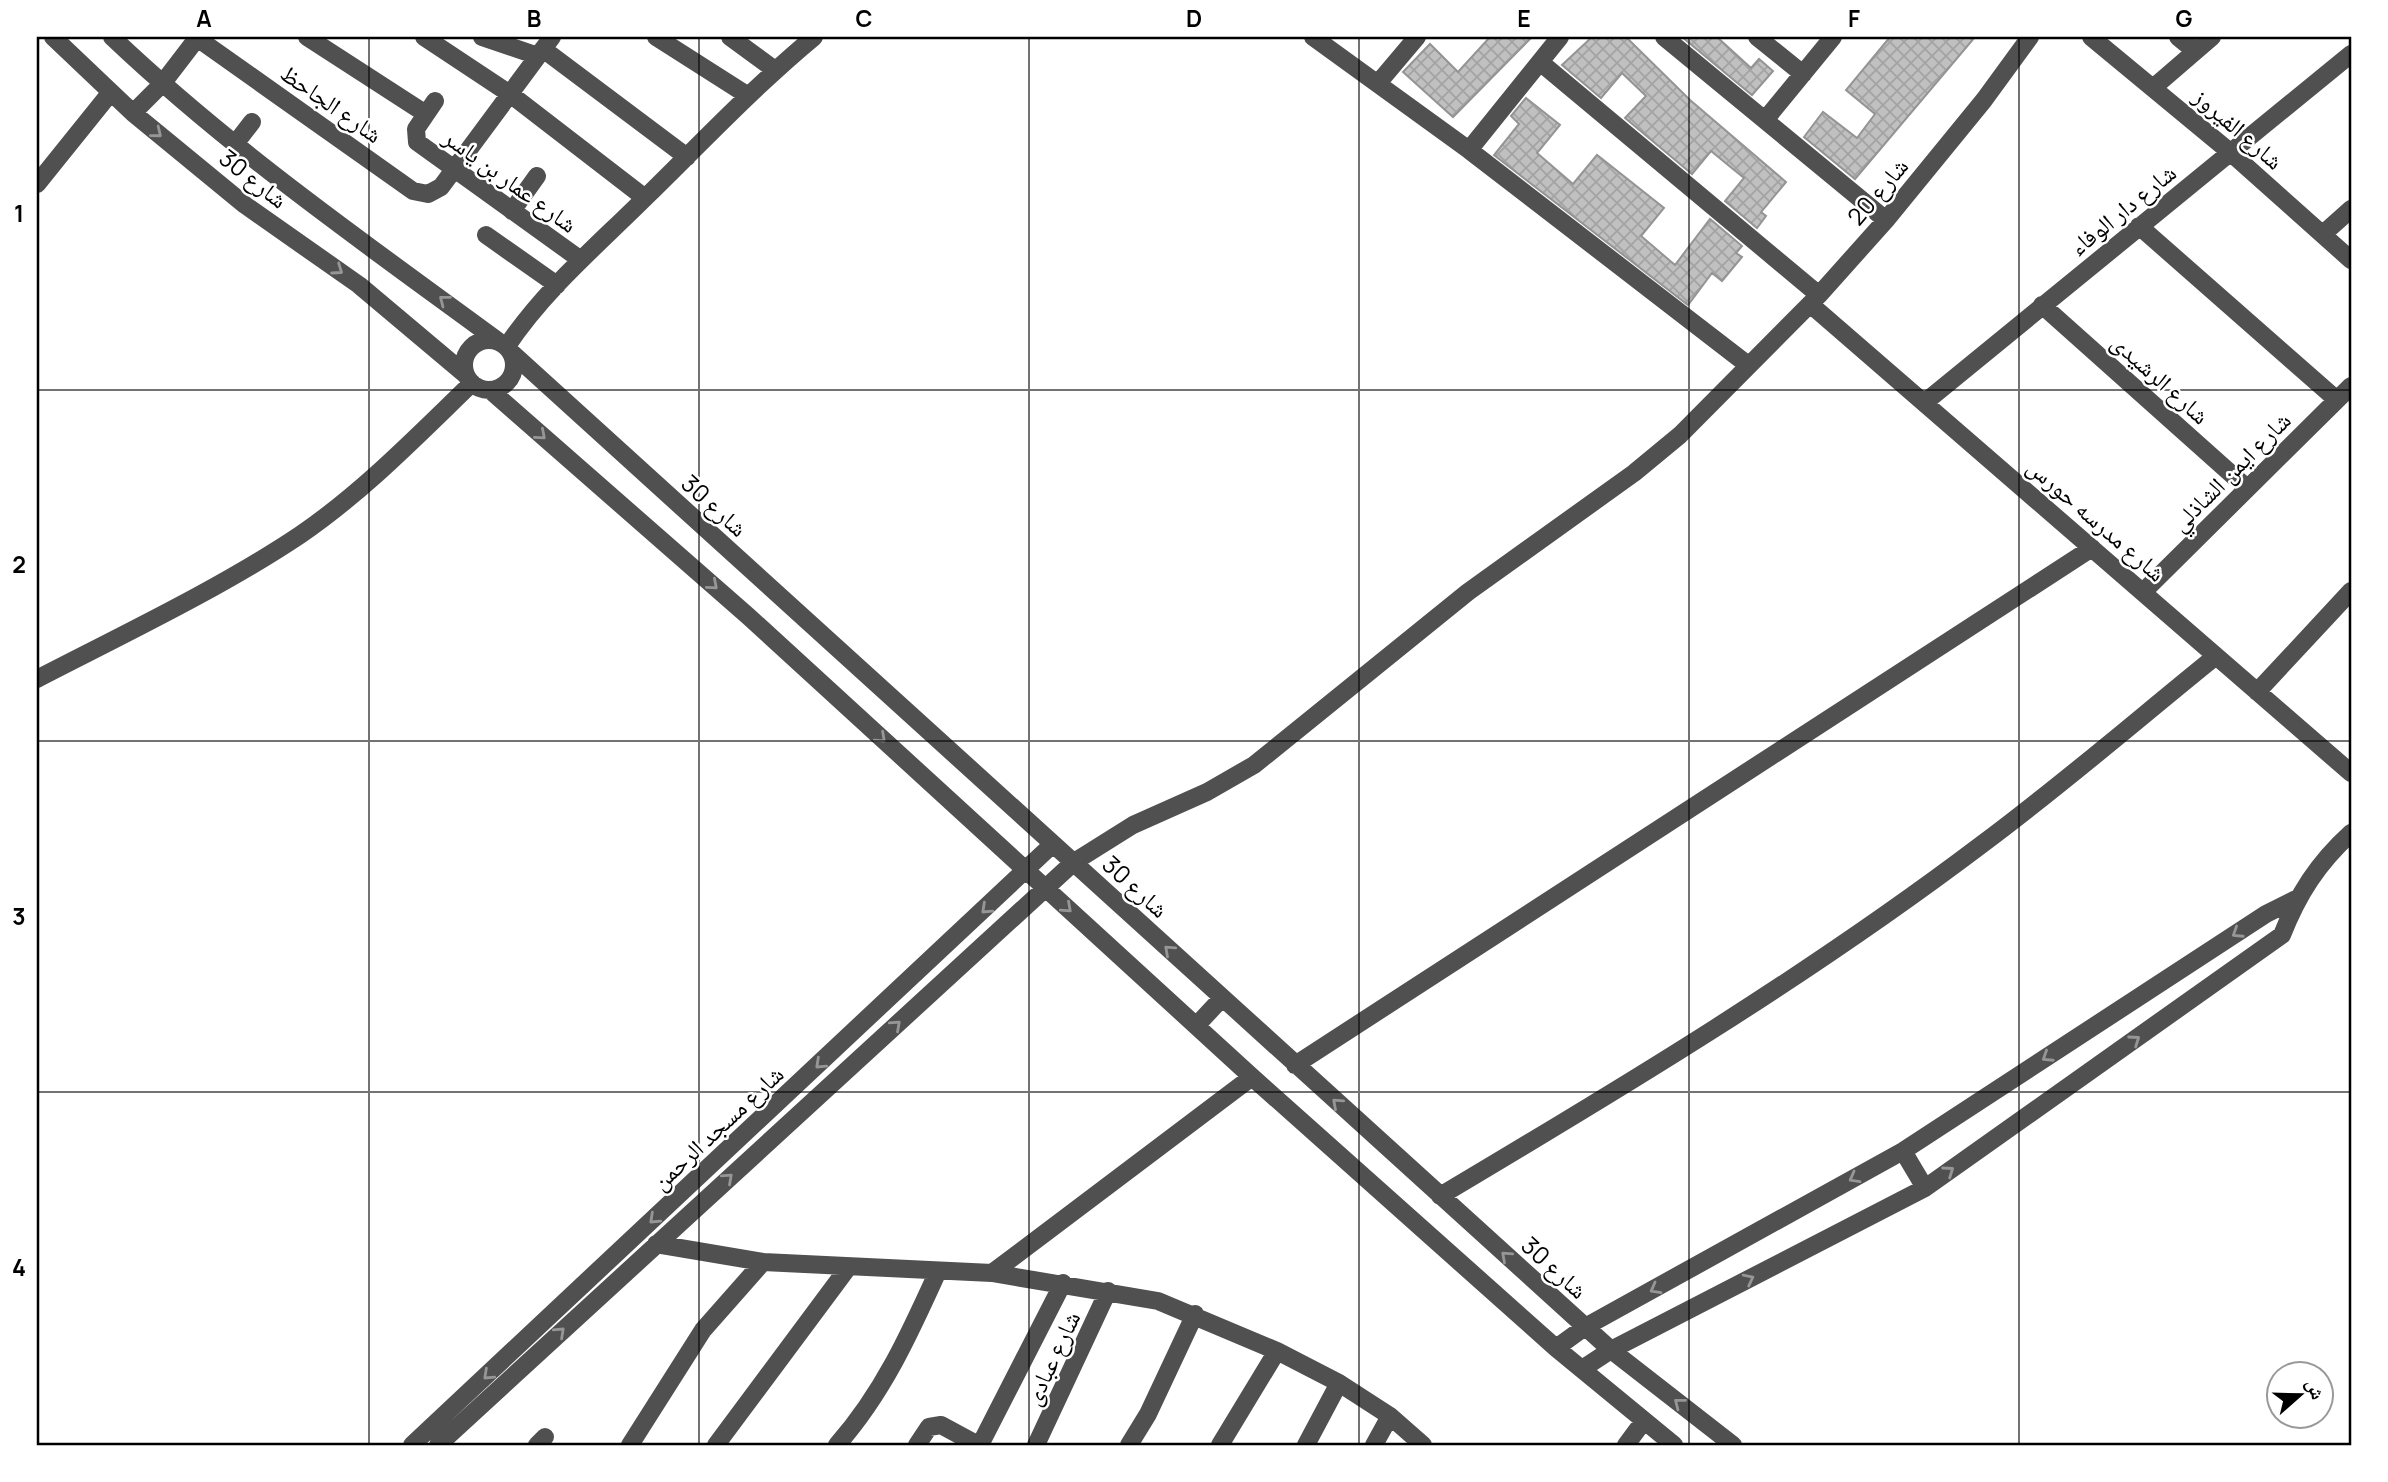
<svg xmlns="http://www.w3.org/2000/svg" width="2388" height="1482" font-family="Manrope,'Noto Naskh Arabic',sans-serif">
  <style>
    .building { fill: url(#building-cross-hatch); stroke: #949494; stroke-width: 2 }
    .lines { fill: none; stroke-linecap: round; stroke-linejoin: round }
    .minor { stroke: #505050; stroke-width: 18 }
    .oneway { stroke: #969696 }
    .grid { fill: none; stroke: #000; stroke-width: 2; stroke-opacity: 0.55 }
    .labels { text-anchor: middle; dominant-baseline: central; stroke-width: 5; stroke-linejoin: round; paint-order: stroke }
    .street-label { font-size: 24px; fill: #000; stroke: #fff }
    .neatline { fill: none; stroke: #000; stroke-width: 2.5 }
    .grid-label { font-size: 23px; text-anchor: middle; font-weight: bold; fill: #000 }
  </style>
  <defs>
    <pattern id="building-cross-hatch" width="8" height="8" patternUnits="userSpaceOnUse" patternTransform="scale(1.75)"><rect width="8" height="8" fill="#c0c0c0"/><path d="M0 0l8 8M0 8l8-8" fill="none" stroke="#a3a3a3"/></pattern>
  </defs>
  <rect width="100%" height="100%" fill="#fff"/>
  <!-- building -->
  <path class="building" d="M1490 37H1532L1453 117 1403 72 1430 44 1458 72Z
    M1592 37H1626L1690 100 1786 182 1761 212 1766 216 1757 228 1725 201 1744 178 1728 165 1711 151 1692 174 1625 118 1646 96 1622 73 1601 98 1562 65Z
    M1682 37H1717L1751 68 1759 59 1773 71 1752 95Z
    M1890 37H1975L1855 179 1804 137 1823 112 1857 138 1875 114 1846 90Z
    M1526 98 1560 125 1537 153 1573 184 1597 155 1664 208 1641 236 1675 265 1710 219 1742 246 1736 253 1742 257 1722 281 1712 273 1688 305 1494 155 1519 124 1511 116Z"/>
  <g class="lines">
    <!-- minor -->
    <path class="minor" d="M53 37 133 113 245 205 359 285 466 375
      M112 37C231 150 366 244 498 341
      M307 37 426 114
      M424 37 510 94 645 198
      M482 37 538 56
      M656 37 747 95
      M730 37 775 70
      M1313 37 1469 150 1748 365
      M1664 37 1886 220
      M1757 37 1803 74
      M2091 37 2230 152 2351 260
      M2178 37 2195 51
      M197 38 413 191 428 194 441 187 552 37
      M543 49 687 157
      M1540 62 1819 295
      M1379 82 1417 37
      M2154 87 2212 37
      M435 101 416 129 417 142 581 260
      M133 113 162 84 198 37
      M1765 120 1833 37
      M235 144 252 122
      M1469 150 1560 37
      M37 184 111 92
      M512 211 537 176
      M2139 226 2337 400
      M2323 234 2351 209
      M486 235 557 285
      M1810 304 2351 773
      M2042 305 2247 488
      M464 365a25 25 0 1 1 50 0a25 25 0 1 1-50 0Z
      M507 346C545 289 599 244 648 195 703 141 755 86 814 37
      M513 354 1611 1350 1733 1445
      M490 390 748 616 1252 1077 1556 1348 1674 1445
      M1924 403 2351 54
      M2144 591 2351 386
      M37 679C122 635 221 588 300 535 363 492 417 436 472 383
      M2257 692 2351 591
      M1196 1026 1222 998
      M1295 1065 2092 548
      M1903 1151 1925 1188
      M1440 1196C1625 1086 1809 975 1981 845 2062 785 2138 719 2216 656
      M656 1244 763 1262 992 1273 1158 1301 1277 1351 1339 1383 1390 1416 1423 1445
      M992 1273 1252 1077
      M1556 1348 1585 1327 1903 1151 2266 914 2296 899
      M1582 1369 1611 1350 1925 1188 2282 935C2298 894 2318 863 2351 833
      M412 1445 1053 844
      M438 1445 1074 862 1133 825 1207 792 1254 765 1468 592 1634 473 1680 435 1819 295 1886 220 1984 100 2030 37
      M537 1445 545 1437
      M630 1445 703 1330 763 1262
      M716 1445 847 1269
      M837 1445C883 1393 910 1333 938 1271
      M917 1445 929 1427 941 1425 978 1445
      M980 1445 1063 1283
      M1036 1445 1108 1291
      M1129 1445 1148 1414 1195 1314
      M1220 1445 1277 1351
      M1306 1445 1339 1383
      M1374 1445 1390 1416
      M1626 1445 1643 1422"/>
  </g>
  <!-- one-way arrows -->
  <defs><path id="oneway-chevron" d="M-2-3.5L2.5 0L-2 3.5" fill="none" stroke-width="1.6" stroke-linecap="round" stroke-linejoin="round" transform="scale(1.75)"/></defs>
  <g class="oneway">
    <use href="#oneway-chevron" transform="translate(157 133) rotate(39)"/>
    <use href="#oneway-chevron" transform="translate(338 270) rotate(35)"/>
    <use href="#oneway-chevron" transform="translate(444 300) rotate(-142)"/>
    <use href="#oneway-chevron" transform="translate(541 435) rotate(41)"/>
    <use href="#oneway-chevron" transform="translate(713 585) rotate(41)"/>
    <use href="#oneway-chevron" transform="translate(881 738) rotate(43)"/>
    <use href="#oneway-chevron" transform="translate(1067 908) rotate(42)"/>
    <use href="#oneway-chevron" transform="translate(986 909) rotate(137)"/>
    <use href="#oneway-chevron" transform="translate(2237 933) rotate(147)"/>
    <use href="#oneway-chevron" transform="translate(1169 950) rotate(-138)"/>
    <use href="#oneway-chevron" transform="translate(896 1025) rotate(-42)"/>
    <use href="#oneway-chevron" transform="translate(2135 1040) rotate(-35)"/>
    <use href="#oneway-chevron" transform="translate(2047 1057) rotate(147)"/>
    <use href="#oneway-chevron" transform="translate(820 1064) rotate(137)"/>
    <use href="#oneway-chevron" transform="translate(1337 1103) rotate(-138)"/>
    <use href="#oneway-chevron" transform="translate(1949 1171) rotate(-35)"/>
    <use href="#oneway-chevron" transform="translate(728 1178) rotate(-42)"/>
    <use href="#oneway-chevron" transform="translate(1854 1178) rotate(151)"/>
    <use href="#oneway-chevron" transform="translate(654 1219) rotate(137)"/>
    <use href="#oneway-chevron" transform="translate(1506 1256) rotate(-138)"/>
    <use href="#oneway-chevron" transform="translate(1749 1279) rotate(-27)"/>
    <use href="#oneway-chevron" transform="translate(1655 1289) rotate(151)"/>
    <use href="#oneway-chevron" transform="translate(560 1332) rotate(-43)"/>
    <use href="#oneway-chevron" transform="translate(488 1375) rotate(137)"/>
    <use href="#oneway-chevron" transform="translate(1679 1403) rotate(-142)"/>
  </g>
  <!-- grid -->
  <path class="grid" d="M369 37V1445M699 37V1445M1029 37V1445M1359 37V1445M1689 37V1445M2019 37V1445M37 390H2351M37 741H2351M37 1092H2351"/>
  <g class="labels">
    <!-- street labels -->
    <g class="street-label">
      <text transform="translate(332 103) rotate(35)">شارع الجاحظ</text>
      <text transform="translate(2239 128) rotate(41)">شارع الفيروز</text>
      <text transform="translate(254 178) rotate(38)">شارع 30</text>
      <text transform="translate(511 180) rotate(36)">شارع عمار بن ياسر</text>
      <text transform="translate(1877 191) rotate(-50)">شارع 20</text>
      <text transform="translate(2122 209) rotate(-39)">شارع دار الوفاء</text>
      <text transform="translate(2161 378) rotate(42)">شارع الرشيدى</text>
      <text transform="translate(2230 471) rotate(-45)">شارع ايمن الشاذلي</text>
      <text transform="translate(715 505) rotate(42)">شارع 30</text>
      <text transform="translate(2097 519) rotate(41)">شارع مدرسه حورس</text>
      <text transform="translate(1136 886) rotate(42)">شارع 30</text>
      <text transform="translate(717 1127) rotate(-43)">شارع مسجد الرحمن</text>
      <text transform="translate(1555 1267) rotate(42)">شارع 30</text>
      <text transform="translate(1051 1358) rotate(-65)">شارع عبادى</text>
    </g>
  </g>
  <!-- border -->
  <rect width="2388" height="1482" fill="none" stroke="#ffffff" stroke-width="77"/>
  <!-- north arrow -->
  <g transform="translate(2300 1395) rotate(70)"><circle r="33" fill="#ffffff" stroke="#999999" stroke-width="2"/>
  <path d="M0-5L12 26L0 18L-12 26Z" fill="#000000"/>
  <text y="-10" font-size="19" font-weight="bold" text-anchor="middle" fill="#000000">ش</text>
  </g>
  <rect x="38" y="38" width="2312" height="1406" class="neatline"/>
  <g class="grid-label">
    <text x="204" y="27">A</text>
    <text x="534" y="27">B</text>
    <text x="864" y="27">C</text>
    <text x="1194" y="27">D</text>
    <text x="1524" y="27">E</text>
    <text x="1854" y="27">F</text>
    <text x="2184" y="27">G</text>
    <text x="19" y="222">1</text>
    <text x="19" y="573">2</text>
    <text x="19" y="925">3</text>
    <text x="19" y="1276">4</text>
  </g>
</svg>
